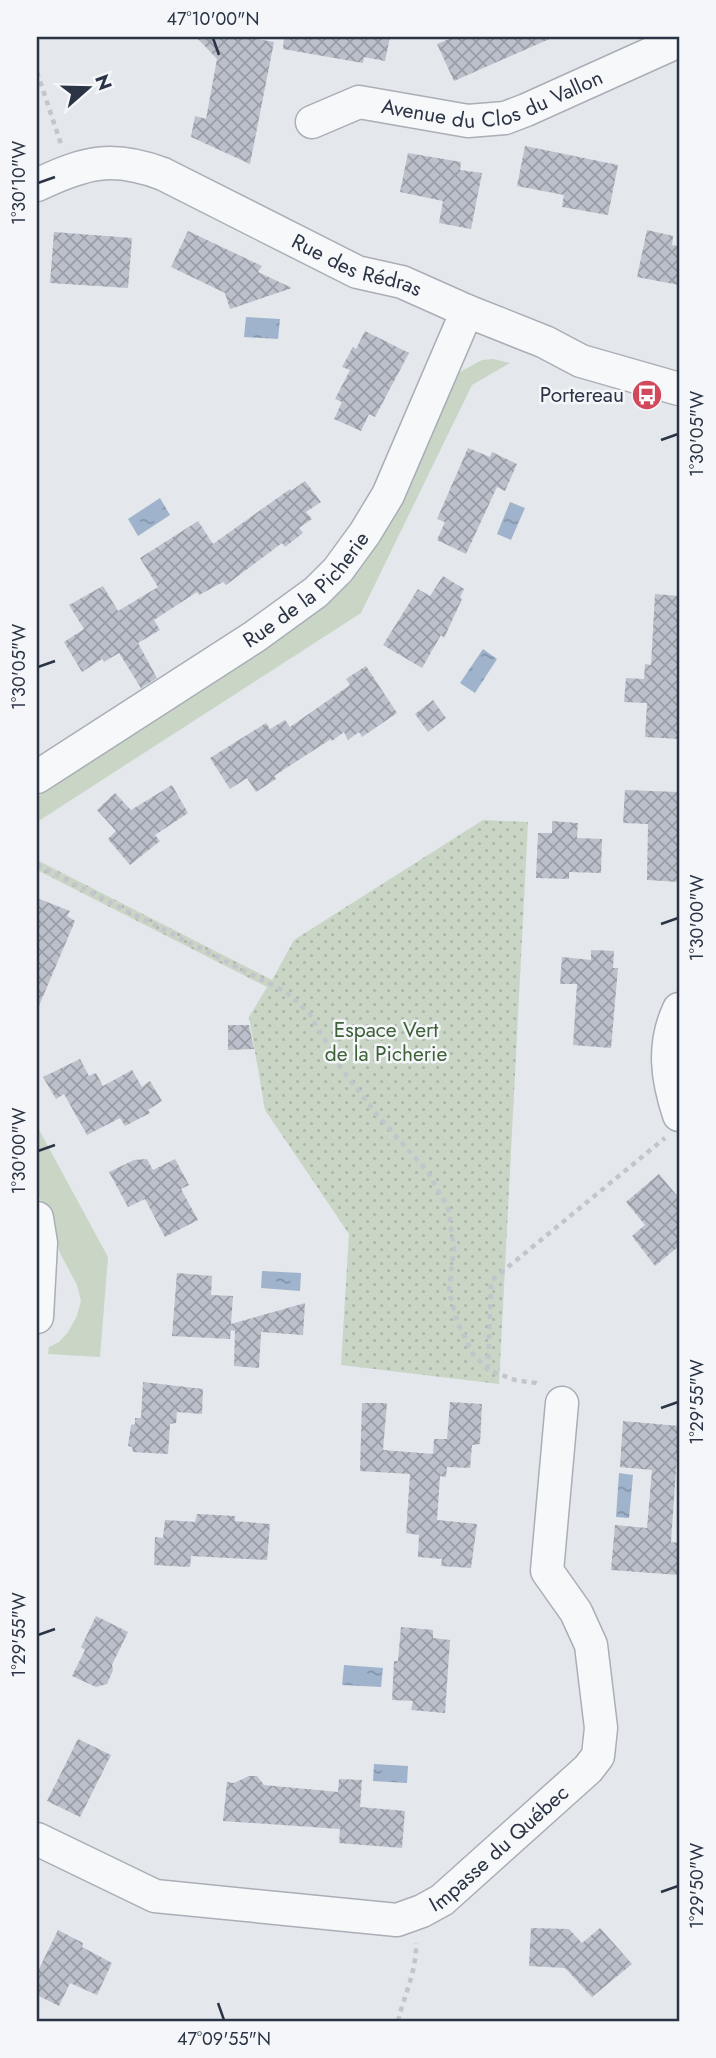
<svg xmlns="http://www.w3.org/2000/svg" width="716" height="2058" font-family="Jost,sans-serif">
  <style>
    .green { fill: #c9d6c5 }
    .park { fill: url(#park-dots) }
    .water { fill: url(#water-ripples) }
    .building { fill: url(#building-cross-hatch) }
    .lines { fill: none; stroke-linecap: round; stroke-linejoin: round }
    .street-casing { stroke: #a9aeb7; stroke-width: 35 }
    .path { stroke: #c2c5cb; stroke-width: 4.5; stroke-dasharray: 5 5; stroke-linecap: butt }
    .street { stroke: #f7f8fa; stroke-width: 32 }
    .ticks { fill: none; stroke: #2b3445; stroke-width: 2.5 }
    .labels { text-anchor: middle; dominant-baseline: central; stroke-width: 5; stroke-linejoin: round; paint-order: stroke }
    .street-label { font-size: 21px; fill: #2b3445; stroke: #f4f6f9 }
    .poi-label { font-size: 21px; fill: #2b3445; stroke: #f4f6f9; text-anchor: end }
    .park-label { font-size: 21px; fill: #3f6138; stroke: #f4f6f9 }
    .neatline { fill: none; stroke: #2b3445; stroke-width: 2.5 }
    .ticks-label { font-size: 18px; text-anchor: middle; fill: #2b3445 }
  </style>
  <defs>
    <pattern id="park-dots" width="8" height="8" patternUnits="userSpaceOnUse" patternTransform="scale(1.75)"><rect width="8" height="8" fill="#c9d6c5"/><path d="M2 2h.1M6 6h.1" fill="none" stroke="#adb8ab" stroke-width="1.8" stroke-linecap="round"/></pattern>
    <pattern id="water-ripples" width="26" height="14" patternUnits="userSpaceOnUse" patternTransform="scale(1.75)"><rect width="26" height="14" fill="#9fb4cc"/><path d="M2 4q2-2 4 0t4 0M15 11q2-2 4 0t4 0" fill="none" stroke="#8293a7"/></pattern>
    <pattern id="building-cross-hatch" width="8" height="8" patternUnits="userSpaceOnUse" patternTransform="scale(1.75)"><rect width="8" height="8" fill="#bbc0ca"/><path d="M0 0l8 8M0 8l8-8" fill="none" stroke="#989da6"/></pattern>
  </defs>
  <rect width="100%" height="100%" fill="#e4e7ec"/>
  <!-- green -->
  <path class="green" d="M493 359 510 363 472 385 361 613 37 822V798L54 782 286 627 425 443 460 372 482 360Z
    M37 1126 108 1257 100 1357 48 1354 49 1347 59 1342 68 1332 76 1318 81 1301 77 1285 60 1253 50 1217 37 1194Z"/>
  <!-- park -->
  <path class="park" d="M483 820 528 822 499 1384 341 1365 349 1234 265 1110 249 1017 267 987 37 870V860L272 980 294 940Z"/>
  <!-- water -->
  <path class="water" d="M246 317 280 319 278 339 244 337Z
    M160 498 170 515 138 536 128 519Z
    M510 502 525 508 511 540 497 534Z
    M483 649 497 659 475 693 460 683Z
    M262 1271 301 1273 300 1291 261 1288Z
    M619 1473 633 1475 629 1518 616 1517Z
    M344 1665 383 1668 381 1687 342 1685Z
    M374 1764 408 1766 407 1783 373 1781Z"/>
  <!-- building -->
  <path class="building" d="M196 37H245L274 42 250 164 191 137 195 116 206 119 217 59Z
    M284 37H390L385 61 364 57 363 63 283 49Z
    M454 37H554L454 81 437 44Z
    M525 146 618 165 608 215 562 207 564 195 517 186Z
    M408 153 461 162 460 170 482 173 471 229 439 223 443 201 400 192Z
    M647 230 673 236 672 245 679 246V285L637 277Z
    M188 231 262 266 258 272 292 288 230 309 225 293 171 267Z
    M54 232 132 238 128 288 50 283Z
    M365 331 409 353 375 417 369 414 361 431 334 419 342 402 335 399 350 370 342 367 353 347 356 349Z
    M468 448 490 457 492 452 517 464 505 491 497 487 466 554 437 540 445 522 437 519Z
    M305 481 321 502 306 512 312 519 299 528 303 533 285 547 282 543 226 585 223 582 199 595 197 592 154 620 160 630 138 643 157 678 141 688 119 653 104 662 102 659 82 672 64 642 84 629 69 605 103 586 118 611 158 587 140 558 198 521 213 544 290 489 291 491Z
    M443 576 464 589 460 597 462 599 444 638 441 635 422 668 383 645 418 589 430 596Z
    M655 594 679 596 677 681H679V739L645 737 647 703 624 702 626 678 644 679 645 664 651 665Z
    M366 666 397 713 362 737 359 732 348 740 344 732 332 741 331 739 274 776 276 779 256 792 247 778 230 789 210 758 266 723 270 729 285 720 290 727 350 685 346 679Z
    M433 700 446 718 428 732 415 714Z
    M172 785 188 813 155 835 160 841 130 865 108 839 116 831 97 810 115 793 131 810Z
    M625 790 679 792V882L647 880 648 824 623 823Z
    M552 821 578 823 577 838 602 839 601 873 569 872V879L536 878 538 833H552Z
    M37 898 70 911 67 916 75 921 38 1008Z
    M591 950 614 951 613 968H618L611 1048 573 1045 577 984H560L562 957 591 960Z
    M228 1025H249L254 1049 228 1050Z
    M80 1059 89 1076 96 1073 103 1086 132 1070 142 1087 150 1081 162 1101 148 1110 150 1113 125 1126 120 1118 87 1135 64 1094 56 1099 43 1077Z
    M147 1159 153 1170 175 1159 189 1185 181 1189 198 1220 165 1237 145 1199 128 1207 109 1172 134 1160Z
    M659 1174 679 1198V1246L655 1266 632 1236 645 1225 626 1202Z
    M177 1273 212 1276 211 1295 233 1296 231 1324 305 1303 303 1335 261 1332 259 1368 234 1366 235 1331 231 1330 230 1339 172 1336Z
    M143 1382 203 1389 202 1414 177 1412 176 1423 170 1424 168 1454 133 1452 132 1447 128 1446 131 1425 135 1424V1418H141Z
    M450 1402 482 1404 480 1444 472 1445 470 1468 447 1467 446 1477 440 1476 437 1520 477 1524 471 1568 441 1566 442 1559 418 1557 419 1535 406 1533 410 1474 360 1471 362 1403H387L383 1450 433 1454 434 1439H447Z
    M623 1421 679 1426 671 1542 679 1543V1575L611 1570 615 1525 647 1528 652 1470 620 1467Z
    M197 1514 235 1516V1521L270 1524 267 1560 191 1556 190 1567 154 1565 155 1537 163 1538 165 1520 195 1522Z
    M96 1616 128 1632 112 1665 113 1670 107 1684 96 1687 72 1676 85 1650 81 1647Z
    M401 1627 433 1630V1638L450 1640 445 1713 411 1710 413 1701 392 1700 394 1661H398Z
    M78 1739 111 1755 80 1817 47 1801Z
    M249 1776H257L264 1785 338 1792 339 1779 362 1780 360 1807 405 1811 402 1848 339 1843 340 1829 223 1821 227 1782 234 1783Z
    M531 1928 569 1929 582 1943 600 1928 632 1964 592 1997 565 1968 529 1966Z
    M58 1930 83 1943 82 1947 112 1963 97 1995 70 1983 59 2006 37 1995V1973Z"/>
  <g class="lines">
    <!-- street casing -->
    <g class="street-casing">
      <g id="street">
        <path id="s1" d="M312 122 359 102 468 121 505 118 526 110 679 41"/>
        <path id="s2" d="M37 185C85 162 112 155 163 174L357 272 402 282 467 311 545 342 581 361 679 389"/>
        <path id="s3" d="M37 777 254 637 316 592 338 570 365 533 388 495 467 311"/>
        <path d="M679 1009C662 1045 667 1079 679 1115"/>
        <path d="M37 1218 41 1243 37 1317"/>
        <path id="s4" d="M37 1839 155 1896 397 1920 422 1911 442 1900 588 1769 598 1756 601 1728 591 1645 576 1612 547 1571 562 1403"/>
      </g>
    </g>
    <!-- path -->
    <path class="path" d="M37 72 61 144
      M37 865 286 992 309 1013 343 1071 378 1116 428 1172 448 1208 454 1247 449 1290 457 1321 473 1354 488 1370 515 1380 536 1383 540 1386
      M488 1369 491 1281 665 1138
      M398 2021C404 1996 417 1970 416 1943"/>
    <!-- street -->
    <use href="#street" class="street"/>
  </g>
  <!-- ticks -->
  <path class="ticks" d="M213 38 219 55M38 183 55 177M661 440 678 434M38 667 55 661M661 924 678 918M38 1151 55 1145M661 1408 678 1402M38 1635 55 1629M661 1892 678 1886M218 2003 224 2020"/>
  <!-- icons -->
  <defs>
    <g id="bus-disc" transform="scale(1.575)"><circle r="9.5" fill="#d1495b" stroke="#f4f6f9"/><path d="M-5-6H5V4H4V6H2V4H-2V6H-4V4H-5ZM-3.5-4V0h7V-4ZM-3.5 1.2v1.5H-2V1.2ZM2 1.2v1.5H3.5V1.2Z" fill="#fff"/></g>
  </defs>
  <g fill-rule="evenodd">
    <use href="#bus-disc" x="647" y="395"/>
  </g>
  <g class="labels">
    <!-- street labels -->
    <g class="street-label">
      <text stroke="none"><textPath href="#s1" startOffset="189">Avenue du Clos du Vallon</textPath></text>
      <text stroke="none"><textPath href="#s2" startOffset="346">Rue des Rédras</textPath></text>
      <text stroke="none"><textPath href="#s3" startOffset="329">Rue de la Picherie</textPath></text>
      <text stroke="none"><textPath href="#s4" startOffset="500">Impasse du Québec</textPath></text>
    </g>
    <!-- poi labels -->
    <g class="poi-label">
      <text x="624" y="395">Portereau</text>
    </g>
    <!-- park labels -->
    <g class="park-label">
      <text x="386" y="1030">Espace Vert<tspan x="386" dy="24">de la Picherie</tspan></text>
    </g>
  </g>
  <!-- border -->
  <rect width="716" height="2058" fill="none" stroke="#f4f6f9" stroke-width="77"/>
  <!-- north arrow -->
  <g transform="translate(88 88) rotate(70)" stroke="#f4f6f9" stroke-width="5" paint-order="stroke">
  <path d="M0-5L12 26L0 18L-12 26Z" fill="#2b3445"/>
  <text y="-10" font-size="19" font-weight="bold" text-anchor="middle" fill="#2b3445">N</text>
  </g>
  <rect x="38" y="38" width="640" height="1982" class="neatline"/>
  <g class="ticks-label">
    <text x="213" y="25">47°10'00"N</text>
    <text transform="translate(19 183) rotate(-90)" y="6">1°30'10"W</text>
    <text transform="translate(697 434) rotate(-90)" y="6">1°30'05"W</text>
    <text transform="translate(19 667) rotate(-90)" y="6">1°30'05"W</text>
    <text transform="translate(697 918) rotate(-90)" y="6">1°30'00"W</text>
    <text transform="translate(19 1151) rotate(-90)" y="6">1°30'00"W</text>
    <text transform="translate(697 1402) rotate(-90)" y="6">1°29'55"W</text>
    <text transform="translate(19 1635) rotate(-90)" y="6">1°29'55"W</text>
    <text transform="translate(697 1886) rotate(-90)" y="6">1°29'50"W</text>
    <text x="224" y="2045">47°09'55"N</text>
  </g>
</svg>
